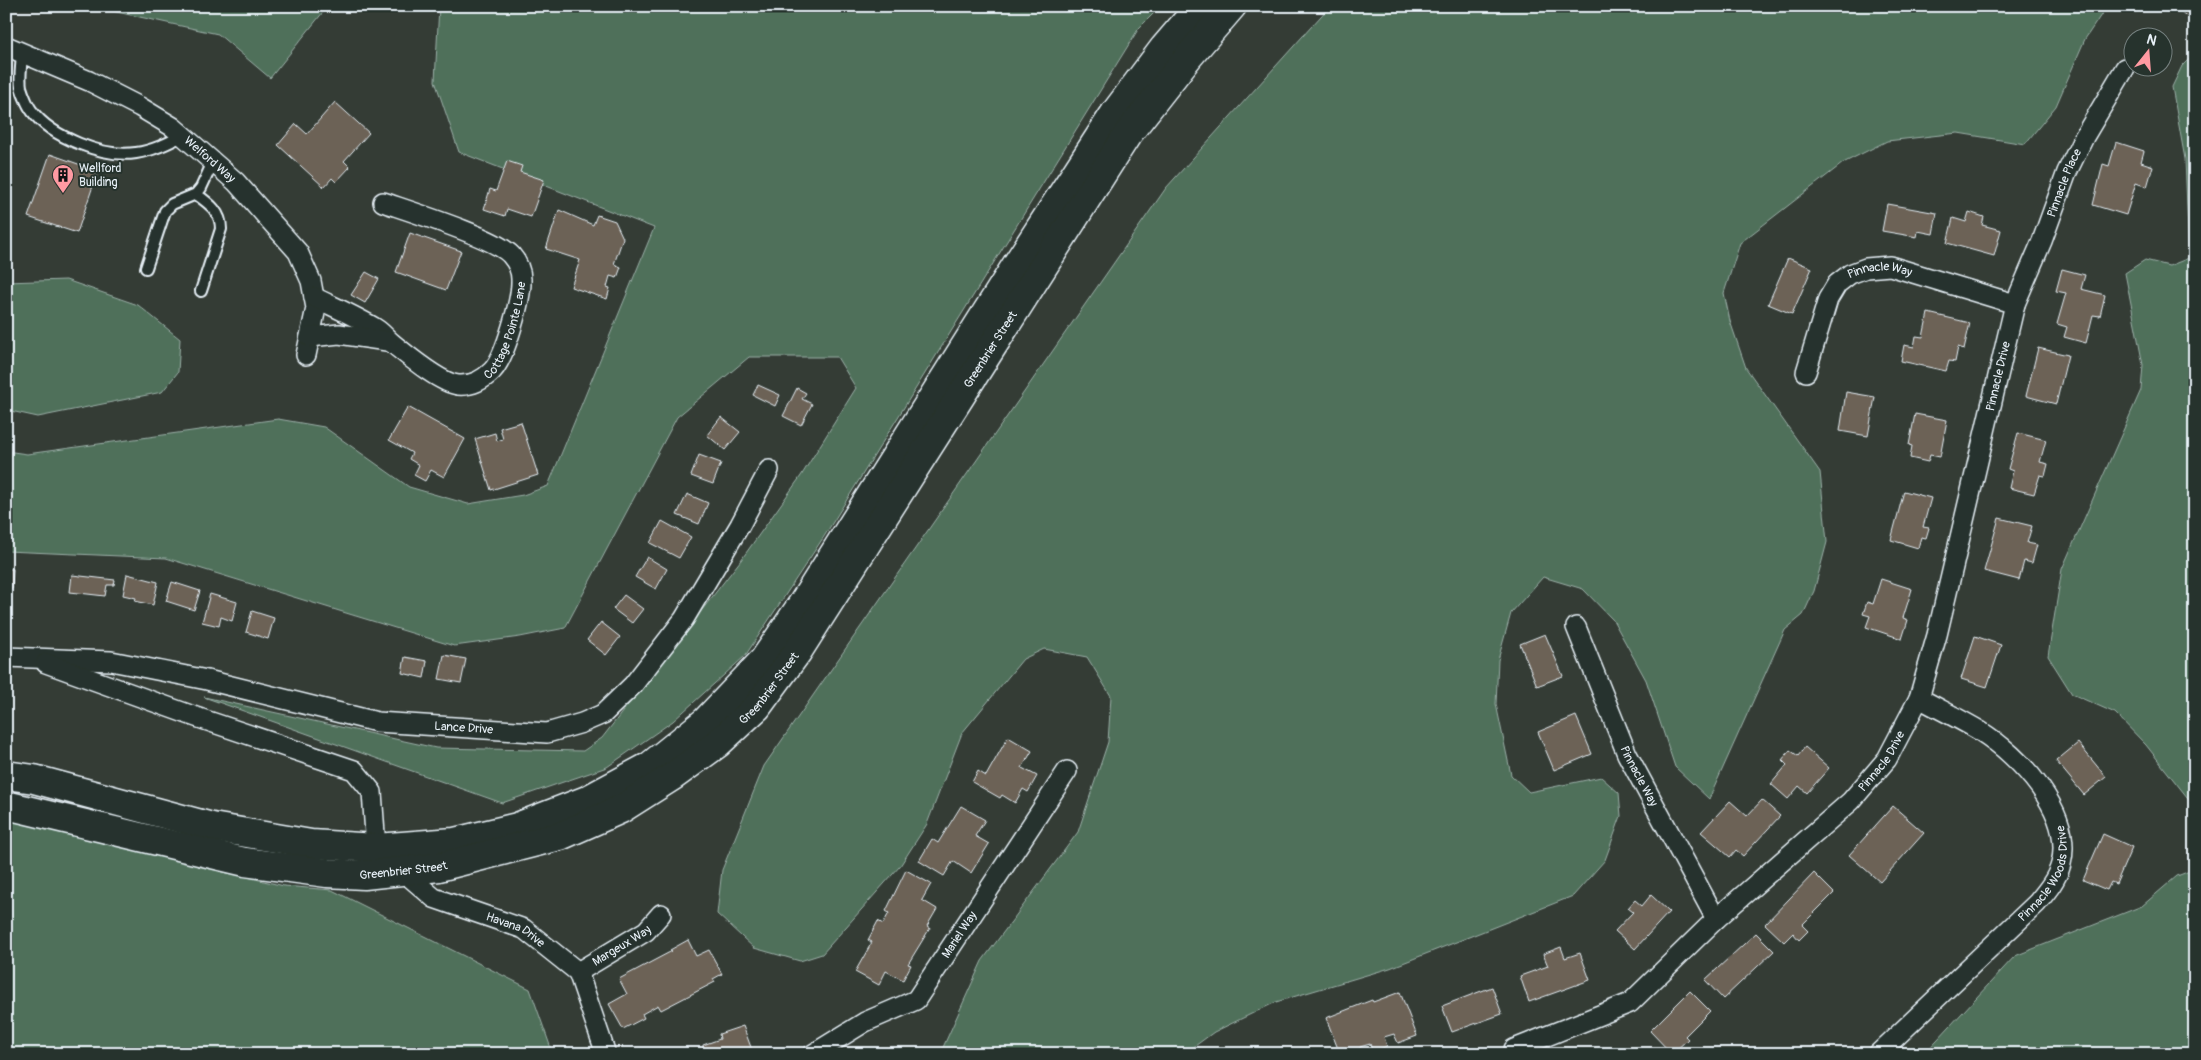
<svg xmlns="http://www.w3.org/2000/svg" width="2201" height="1060" font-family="Pangolin,sans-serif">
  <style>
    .green { fill: #4f705a; stroke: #9cb0a9 }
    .building { fill: #6c6256; stroke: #e8f1f8 }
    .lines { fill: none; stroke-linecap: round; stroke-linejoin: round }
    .service-casing { stroke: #e8f1f8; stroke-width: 14 }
    .minor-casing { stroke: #e8f1f8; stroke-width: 22 }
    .secondary-casing { stroke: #e8f1f8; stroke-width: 31 }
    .service { stroke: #26332d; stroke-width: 10 }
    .minor { stroke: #26332d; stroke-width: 19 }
    .secondary { stroke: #26332d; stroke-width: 28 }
    .labels { text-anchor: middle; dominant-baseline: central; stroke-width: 4; stroke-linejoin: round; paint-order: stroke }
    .street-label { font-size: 12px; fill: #e8f1f8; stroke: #26332d }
    .poi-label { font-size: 12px; fill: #e8f1f8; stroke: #26332d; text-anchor: start }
  </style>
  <rect width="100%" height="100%" fill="#343c35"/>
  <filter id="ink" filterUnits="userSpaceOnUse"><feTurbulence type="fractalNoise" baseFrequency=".02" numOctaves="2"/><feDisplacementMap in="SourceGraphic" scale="10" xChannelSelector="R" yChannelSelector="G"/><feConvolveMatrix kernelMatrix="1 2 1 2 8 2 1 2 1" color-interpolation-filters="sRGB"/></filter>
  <g filter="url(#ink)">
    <!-- green -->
    <path class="green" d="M89 6H328L270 78 218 34Z
      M439 6H1161L1139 28 825 535 745 656 673 721 607 767 502 803 204 697 436 748 583 751 602 738 741 560 801 476 856 388 837 357H749L677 417 565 628 520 637 454 646 166 558 6 551V451L27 454 278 419 324 427 409 487 468 504 523 495 548 486 654 228 459 152 435 81Z
      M1330 6H2107L2085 39 2056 106 2025 144 1958 133 1887 141 1843 163 1740 243 1724 293 1730 321 1746 368 1820 472 1827 542 1814 591 1803 615 1785 630 1709 799 1675 767 1646 680 1613 620 1583 589 1543 577 1511 613 1498 660 1496 704 1511 775 1529 792 1601 777 1619 793 1621 816 1605 860 1573 896 1390 968 1276 1002 1214 1032 1184 1054H940L982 961 1078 832 1108 742 1111 696 1087 657 1044 649 1023 659 962 733 927 824 900 866 822 954 800 961 754 948 717 914 722 870 764 766 1166 188Z
      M2195 53V807L2146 745 2115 713 2072 694 2048 656 2062 569 2141 390 2143 365 2125 273 2145 260 2169 266 2189 258 2185 159 2172 87 2182 66Z
      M66 280 138 305 180 339 178 372 162 392 38 417 6 410V282Z
      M6 818 284 886 332 890 530 989 553 1054H6Z
      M2195 869V1054H1924L2015 956 2142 906 2177 876Z"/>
    <!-- building -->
    <path class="building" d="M2174 6H2195V14L2190 19Z
      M335 102 369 133 344 161 350 167 336 182 332 178 324 187 278 145 296 124 307 134Z
      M2116 142 2144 151 2141 162 2153 166 2147 187 2136 183 2126 215 2093 205 2103 164 2109 166Z
      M50 154 98 171 77 233 28 217Z
      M507 161 522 166 520 172 544 180 531 217 507 209 505 216 484 209 490 189 496 191Z
      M1887 204 1937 213 1933 234 1918 231 1917 237 1882 231Z
      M559 210 593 225 597 215 615 221 623 238 614 264 621 267 617 278 610 276 607 287 610 288 607 299 571 287 580 260 546 249Z
      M1969 212 1984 217 1982 225 2001 230 1994 256 1947 243 1953 218 1966 222Z
      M410 233 461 251 446 290 396 272Z
      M1788 258 1812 268 1792 314 1768 304Z
      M2062 269 2085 275 2081 289 2105 295 2100 316 2093 315 2086 343 2064 337 2067 327 2057 324 2066 293 2056 291Z
      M366 272 379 279 365 303 351 295Z
      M1928 313 1970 323 1964 349 1958 347 1955 362 1949 361 1946 371 1901 361 1904 345 1914 347 1916 336 1923 337Z
      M2038 348 2068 355 2056 404 2026 396Z
      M758 385 780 395 775 406 753 395Z
      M797 388 806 393 802 399 812 404 801 425 783 416Z
      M1846 392 1875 397 1868 436 1840 431Z
      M408 407 465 439 444 477 431 470 425 481 414 475 419 465 409 459 412 453 389 440Z
      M1915 414 1947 420 1940 457 1930 455 1928 462 1910 458 1912 446 1909 445Z
      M721 417 740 432 725 450 707 435Z
      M521 422 538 475 491 490 475 439 495 433 497 441 503 439 500 428Z
      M2018 433 2046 440 2040 462 2048 464 2045 476 2040 475 2034 494 2009 488 2013 471 2008 469Z
      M699 455 721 463 713 484 691 476Z
      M1904 491 1931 498 1923 527 1929 528 1926 538 1921 537 1918 548 1891 540Z
      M687 494 708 503 699 524 677 515Z
      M1999 518 2032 526 2027 543 2037 545 2032 563 2024 561 2019 580 1984 571Z
      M662 521 691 537 679 558 650 543Z
      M647 557 667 569 656 589 635 577Z
      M6 569H13L12 589H6Z
      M127 574 158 582 153 605 135 601 136 598 123 595Z
      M72 575 115 580 114 585H107L105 596 70 592Z
      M1881 579 1912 589 1903 618 1908 620 1902 639 1866 627 1870 616 1863 614 1867 602 1873 604Z
      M172 582 200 591 194 610 166 601Z
      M210 594 237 602 232 621 221 617 219 626 202 622Z
      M624 595 643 609 632 623 613 609Z
      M252 611 274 618 268 639 246 632Z
      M601 622 620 637 606 655 587 640Z
      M1545 634 1563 676 1537 686 1520 644Z
      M1975 636 2001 645 1987 687 1961 679Z
      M444 655 466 659 461 683 439 679Z
      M405 657 427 661 424 678 402 673Z
      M1576 716 1592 754 1554 770 1538 732Z
      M1008 737 1032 751 1022 768 1037 776 1028 792 1023 789 1015 803 1002 795 1000 798 972 782 978 771 986 776Z
      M2078 743 2106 777 2084 795 2056 761Z
      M1805 747 1829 768 1807 793 1799 786 1788 799 1771 784 1787 765 1782 760 1790 750 1798 756Z
      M1762 800 1780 816 1743 856 1736 850 1730 857 1701 832 1730 801 1747 816Z
      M961 806 985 820 975 836 989 844 971 873 953 861 944 876 919 861 932 839 938 843Z
      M1893 806 1924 833 1880 882 1849 855Z
      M2103 834 2132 847 2116 884 2111 882 2107 890 2083 880Z
      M906 870 931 884 922 900 937 909 927 926 930 928 908 964 911 965 903 980 886 971 879 985 855 972 872 942 868 940 878 921 883 924 889 913 886 911Z
      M1814 873 1834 893 1802 925 1808 931 1799 940 1793 933 1784 942 1765 924Z
      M1651 895 1669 912 1635 949 1615 931 1633 912 1628 908 1635 900 1642 906Z
      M1756 933 1774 951 1723 999 1705 980Z
      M688 940 696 956 709 950 722 974 713 979 715 982 661 1010 658 1005 642 1014 644 1018 623 1029 609 1004 627 994 619 979 672 951 670 950Z
      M1561 947 1565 958 1580 953 1590 980 1529 1002 1520 976 1548 966 1543 954Z
      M1492 987 1502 1014 1452 1032 1442 1006Z
      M1690 991 1710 1011 1685 1036 1688 1039 1672 1054 1650 1031Z
      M1400 992 1417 1036 1398 1043 1394 1034 1384 1037 1387 1046 1373 1052 1370 1044 1360 1047 1363 1054H1340L1326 1018 1372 1000 1373 1002Z
      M743 1026 752 1050 748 1054H703V1045L720 1039 719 1034Z"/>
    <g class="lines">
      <!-- service casing -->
      <g class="service-casing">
        <path id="service" d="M22 52C22 63 19 76 21 87 23 94 28 106 32 111 51 137 104 158 136 153 152 151 168 143 182 136
          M196 194C210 204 221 212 221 229L201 291
          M146 268 165 211 172 204 196 194 201 188 213 162"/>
      </g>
      <!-- minor casing -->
      <g class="minor-casing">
        <g id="minor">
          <path id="s1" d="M6 46 89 81 140 107 173 127 236 182 298 252 311 281 316 308 306 355"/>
          <path id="s2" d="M314 297C334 307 355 316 375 328 381 331 386 338 392 343 407 355 440 383 458 385 471 386 483 380 492 371 505 358 522 298 521 279 521 270 517 262 511 255 496 238 409 211 383 202"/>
          <path d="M310 337 339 334 387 341"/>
          <path id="s3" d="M1806 372 1828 299 1837 284 1850 274 1866 268 1890 266 2015 304"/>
          <path id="s4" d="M1576 627 1627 754 1716 919"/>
          <path id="s5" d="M6 657 111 661 207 680 377 722 547 733 582 723 603 714 633 685 684 619 740 525 769 470"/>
          <path id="s6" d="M46 663 196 717 354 770 372 792 376 848 434 898 524 929 578 972 606 1054"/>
          <path id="s7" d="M578 972 646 931 661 914"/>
          <path id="s8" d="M813 1054 865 1022 916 1000 1067 771"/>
          <path id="s9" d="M1515 1054 1514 1049 1630 1003 1716 919 1851 801 1887 759 1919 698 1937 635 2015 304 2042 241 2067 172 2084 137 2125 68"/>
          <path id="s10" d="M1878 1054 2037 903C2047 891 2057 879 2061 864 2074 813 2020 756 1980 731 1960 719 1939 709 1919 698"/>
        </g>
      </g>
      <!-- secondary casing -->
      <g class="secondary-casing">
        <g id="secondary">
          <path d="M6 775 34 779 212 827 311 844 376 848 454 842 517 827 587 800 650 766 706 721 764 660 803 603 1017 264 1115 113 1164 48 1200 6"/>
          <path id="s11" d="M6 805 245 862 327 873 364 875 439 867 560 836 621 809 673 776 717 744 757 707 798 651 1127 135 1189 56 1232 6"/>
        </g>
      </g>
      <!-- service -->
      <use href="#service" class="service"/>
      <!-- minor -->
      <use href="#minor" class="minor"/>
      <!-- secondary -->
      <use href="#secondary" class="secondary"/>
    </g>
  </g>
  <!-- icons -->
  <defs>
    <g id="building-pin" transform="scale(1.125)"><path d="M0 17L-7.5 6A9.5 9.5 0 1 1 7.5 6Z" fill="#ff9aa2" stroke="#26332d"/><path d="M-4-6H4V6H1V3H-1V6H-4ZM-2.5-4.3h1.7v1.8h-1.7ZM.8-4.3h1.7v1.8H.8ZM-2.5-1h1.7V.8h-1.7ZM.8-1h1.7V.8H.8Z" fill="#111"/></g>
  </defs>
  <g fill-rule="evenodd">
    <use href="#building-pin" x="63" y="175"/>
  </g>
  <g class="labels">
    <!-- street labels -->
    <g class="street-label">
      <text stroke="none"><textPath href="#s1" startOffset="235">Welford Way</textPath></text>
      <text stroke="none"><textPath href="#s9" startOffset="1090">Pinnacle Place</textPath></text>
      <text stroke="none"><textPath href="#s3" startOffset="141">Pinnacle Way</textPath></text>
      <text stroke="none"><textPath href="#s2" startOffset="251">Cottage Pointe Lane</textPath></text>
      <text stroke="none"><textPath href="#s11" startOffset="1230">Greenbrier Street</textPath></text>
      <text stroke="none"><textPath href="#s9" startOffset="885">Pinnacle Drive</textPath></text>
      <text stroke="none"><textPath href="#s11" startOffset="825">Greenbrier Street</textPath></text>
      <text stroke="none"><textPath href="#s5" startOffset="465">Lance Drive</textPath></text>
      <text stroke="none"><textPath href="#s9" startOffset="480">Pinnacle Drive</textPath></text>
      <text stroke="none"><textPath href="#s4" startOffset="162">Pinnacle Way</textPath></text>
      <text stroke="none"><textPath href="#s11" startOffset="405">Greenbrier Street</textPath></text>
      <text stroke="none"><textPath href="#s10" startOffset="250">Pinnacle Woods Drive</textPath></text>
      <text stroke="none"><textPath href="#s6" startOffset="575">Havana Drive</textPath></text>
      <text stroke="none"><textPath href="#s8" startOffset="195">Mariel Way</textPath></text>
      <text stroke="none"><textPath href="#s7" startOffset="51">Margeux Way</textPath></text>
    </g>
    <!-- poi labels -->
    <g class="poi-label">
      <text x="79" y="168">Wellford<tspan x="79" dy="14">Building</tspan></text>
    </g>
  </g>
  <!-- margin -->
  <rect width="2201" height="1060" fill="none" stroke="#26332d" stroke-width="25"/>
  <rect x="12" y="12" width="2176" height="1035" fill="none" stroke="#e8f1f8" stroke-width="2" filter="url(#ink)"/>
  <!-- north arrow -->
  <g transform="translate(2148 52) rotate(17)"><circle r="24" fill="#26332d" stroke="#747f7e"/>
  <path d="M0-4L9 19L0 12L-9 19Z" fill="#ff9aa2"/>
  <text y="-8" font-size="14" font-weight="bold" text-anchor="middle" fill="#e8f1f8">N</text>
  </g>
</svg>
